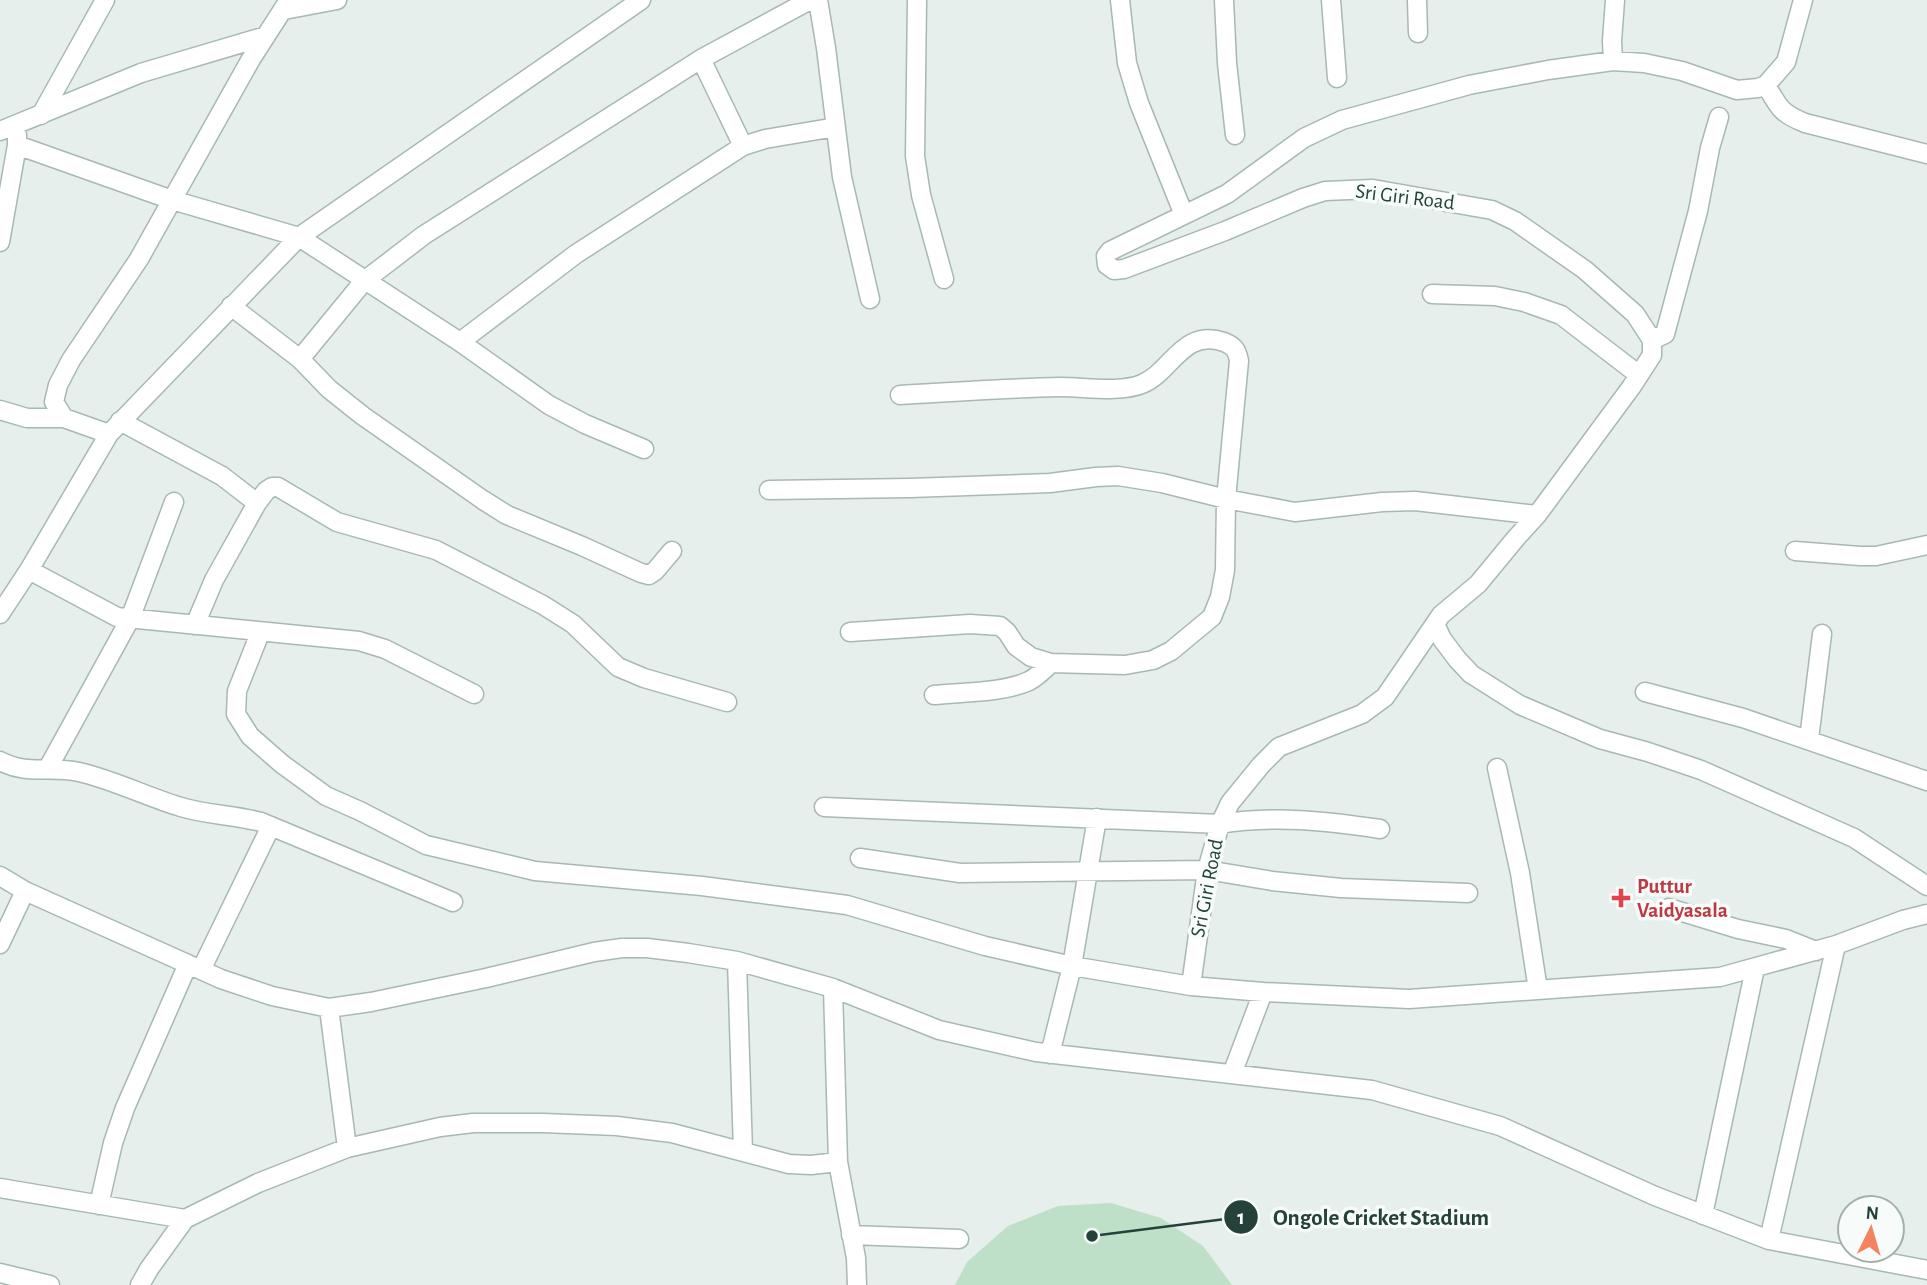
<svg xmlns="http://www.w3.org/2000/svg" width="1927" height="1285" font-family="'Alegreya Sans',sans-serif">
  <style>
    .green { fill: #bfe0c8 }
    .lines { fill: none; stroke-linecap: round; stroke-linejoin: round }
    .minor-casing { stroke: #a8b8b2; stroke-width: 21 }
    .minor { stroke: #fff; stroke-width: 18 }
    .health-dot { fill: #e0444e; stroke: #f7fbf9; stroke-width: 2.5 }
    .labels { text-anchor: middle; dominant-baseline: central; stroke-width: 7; stroke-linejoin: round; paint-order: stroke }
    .street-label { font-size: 21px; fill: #24423a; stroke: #f7fbf9 }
    .health-label { font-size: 21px; font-weight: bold; fill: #be3a42; stroke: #f7fbf9; text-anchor: start }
    .leader { fill: none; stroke: #24423a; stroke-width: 2.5 }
    .callout-dot { fill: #24423a; stroke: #f7fbf9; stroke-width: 2.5 }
    .mark-label { font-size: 21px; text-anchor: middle; font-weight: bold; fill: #fff }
    .callout-label { font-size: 23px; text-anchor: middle; font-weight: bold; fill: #24423a; stroke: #f7fbf9; stroke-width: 7; stroke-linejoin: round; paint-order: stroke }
  </style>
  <rect width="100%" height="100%" fill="#e6efeb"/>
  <!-- green -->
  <path class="green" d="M1111 1203 1161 1218 1203 1246 1232 1285H955L967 1262 1008 1226 1058 1206Z"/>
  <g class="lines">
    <!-- minor casing -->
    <g class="minor-casing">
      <path id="minor" d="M818 0 826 48 842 177 870 299
        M917 0 915 156 921 195 944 279
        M1120 0 1127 63 1139 103 1184 215
        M1224 0 1227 63 1235 135
        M1331 0 1337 78
        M1417 0 1418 33
        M284 10 337 0
        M701 59 743 146
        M1613 61 1612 41 1615 0
        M1766 85C1779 107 1780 113 1805 123L1927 154
        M41 115 105 0
        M0 131 141 73 266 36
        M17 145 172 200 299 237 460 342 549 405 585 424 644 449
        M0 242 17 145V135
        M1432 294 1495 296 1524 302 1561 315 1639 375
        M231 306 300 359 329 389 363 416 483 500 507 515 582 546 641 573 649 575 655 571 672 551
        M1652 340 1665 334 1698 211 1710 148 1719 117
        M460 342 576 254 743 146 765 139 836 127
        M300 359 364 281 424 235 701 59 810 0
        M0 410 27 418H64
        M120 421 222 476 257 503
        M109 434 64 418 54 402 58 385 71 360 139 259 251 59 289 0
        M769 490 910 488 1050 483 1096 477 1118 476 1162 483 1226 499 1295 512 1382 502 1415 501 1537 515
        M1795 551 1860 556H1876L1927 545
        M29 570 117 617 359 641 385 649 474 694
        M0 614 29 570 109 434 299 237 641 0
        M1435 624 1442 639 1457 659 1471 674 1520 705 1600 739 1648 752 1701 770 1854 838 1927 886
        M195 625 214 580 257 503 266 491 272 487H278L337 522 436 550 543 605 573 624 618 667 644 678 727 702
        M850 632 970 624 1000 626 1007 632 1016 646 1031 657 1051 663 1125 665 1153 660 1171 651 1212 617 1220 597 1225 570 1226 499 1239 361C1237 350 1234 346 1224 342 1182 328 1172 372 1142 384 1120 393 1085 387 1061 387 1008 388 953 392 900 395
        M260 633 237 691 236 714 250 736 282 764 326 796 360 811 426 845 535 871 702 886 847 905 985 946 1072 966 1191 986 1263 992 1409 999 1720 977 1836 945 1903 920 1927 914
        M1645 692 1743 718 1927 781
        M934 695C962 692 1003 693 1029 681 1037 677 1044 670 1051 663
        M1809 739 1822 634
        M0 761C29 776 48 765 79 772 114 780 147 797 181 807 207 815 235 815 261 822L453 902
        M48 768 130 619 174 502
        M1497 768 1520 873 1538 990
        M824 807 1220 824C1273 815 1327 821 1380 829
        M860 858 960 873 1207 870 1272 881 1341 888 1468 893
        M0 876 25 891 221 979 272 996 329 1008 371 1002 486 978 594 952 622 948H647L688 953 737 961 833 988 939 1030 1036 1052 1372 1090 1500 1126 1655 1196 1769 1240 1927 1270
        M1669 908 1738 929 1786 939 1816 951
        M0 944 25 891
        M737 961 743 1152
        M201 970 271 826
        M1191 986 1207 870 1220 824 1230 803 1261 765 1279 747 1362 714 1385 697 1441 615 1478 584 1516 538 1537 515 1632 386 1652 355V340L1635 314 1585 270 1515 221 1492 210 1373 189 1325 191 1303 198 1225 231 1124 269 1114 270 1107 265 1106 256 1110 251 1227 194 1304 138 1342 120 1469 85 1548 70 1613 61 1644 63 1682 71 1737 90 1758 88 1766 85 1786 62 1803 0
        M833 988 838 1162 856 1258 857 1285
        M329 1008 347 1148
        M1050 1054 1072 966 1097 818
        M1232 1074 1263 992
        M0 1188 185 1219
        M99 1205 113 1143 125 1108 188 964
        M1703 1215 1755 968
        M851 1235 959 1239
        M1769 1240 1836 945
        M0 1273 50 1285
        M140 1285 149 1269 185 1219 258 1183 347 1148 440 1127 473 1123H543L617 1126 672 1133 789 1164 811 1165 838 1162"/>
    </g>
    <!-- minor -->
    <use href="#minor" class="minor"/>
  </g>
  <!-- markers -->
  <path class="health-dot" d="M1617.5 887.5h7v7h7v7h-7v7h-7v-7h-7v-7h7z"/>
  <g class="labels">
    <!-- street labels -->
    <g class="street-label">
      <text transform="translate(1405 197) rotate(7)">Sri Giri Road</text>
      <text transform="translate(1207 888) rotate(-79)">Sri Giri Road</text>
    </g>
    <!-- health labels -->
    <g class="health-label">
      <text x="1637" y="886">Puttur<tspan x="1637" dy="24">Vaidyasala</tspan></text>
    </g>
  </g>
  <!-- callouts -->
  <path class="leader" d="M1092 1236L1241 1217"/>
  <g class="callout-dot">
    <circle cx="1092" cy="1236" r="7"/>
    <circle cx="1241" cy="1217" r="18"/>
  </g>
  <g class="mark-label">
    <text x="1241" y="1224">1</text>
  </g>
  <g class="callout-label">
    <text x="1381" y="1225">Ongole Cricket Stadium</text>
  </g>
  <!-- north arrow -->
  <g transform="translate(1871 1229) rotate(5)"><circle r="33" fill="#f7fbf9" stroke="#a3b1ad" stroke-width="2"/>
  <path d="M0-5L12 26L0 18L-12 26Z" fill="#f4845f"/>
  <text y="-10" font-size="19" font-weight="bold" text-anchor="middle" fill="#24423a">N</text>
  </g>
</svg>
